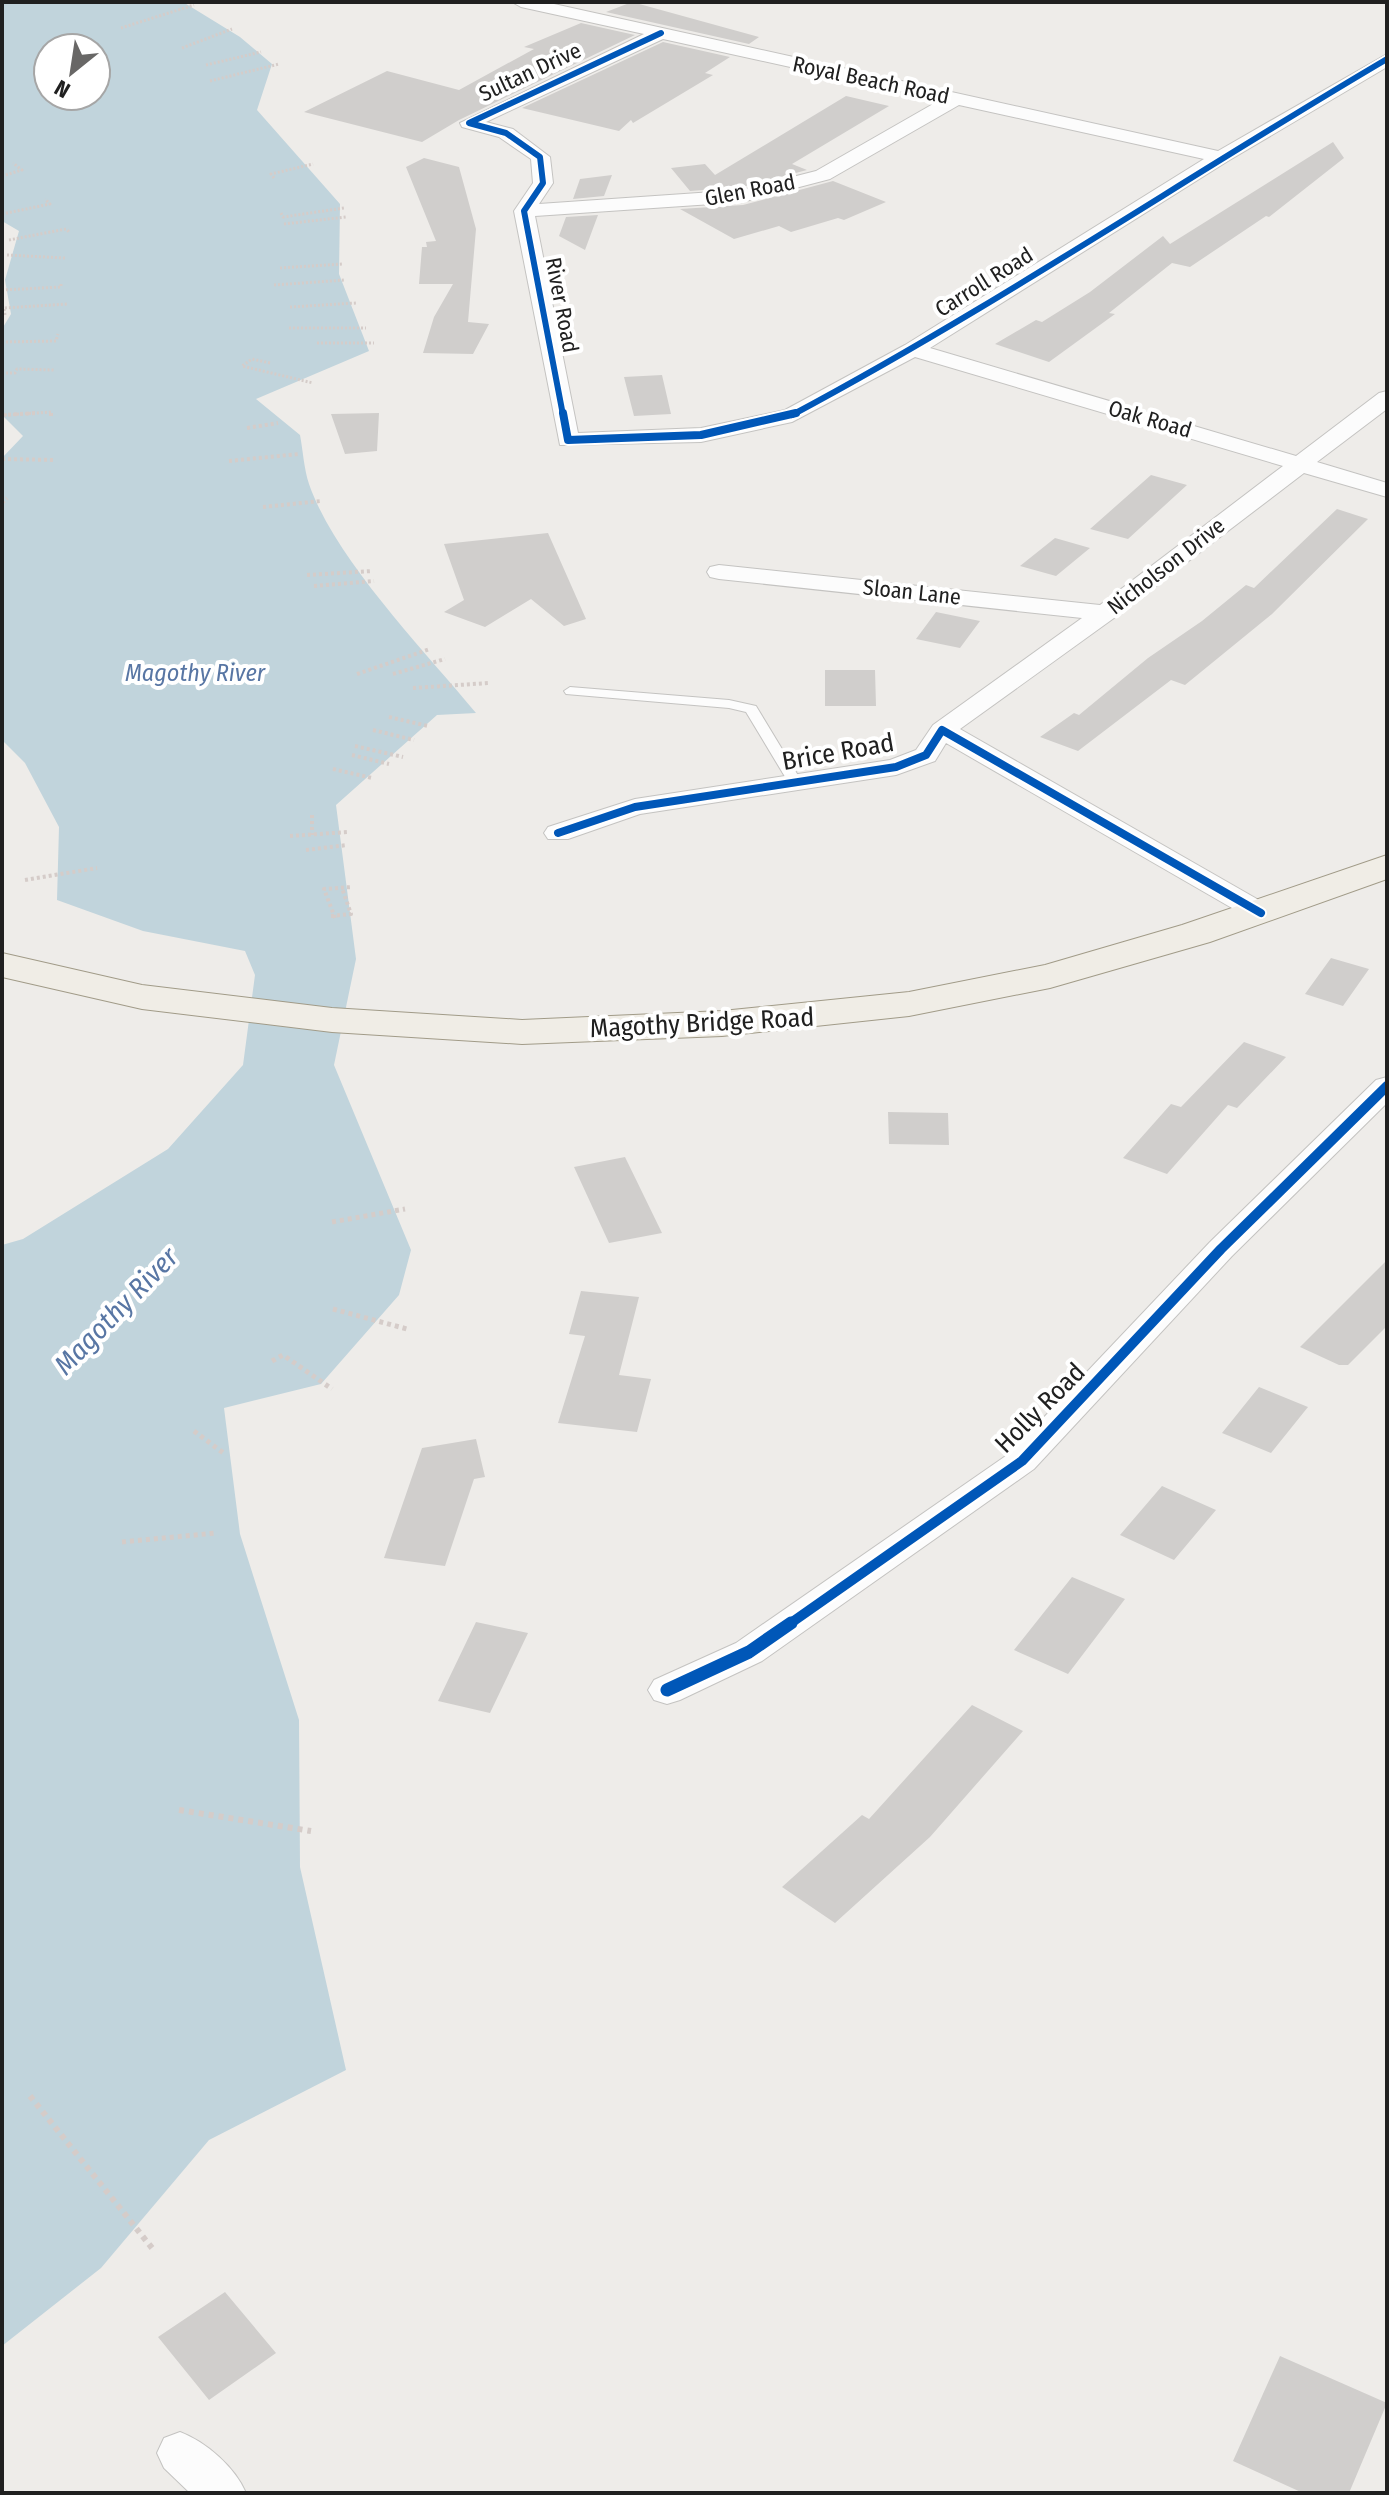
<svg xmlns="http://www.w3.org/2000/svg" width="1389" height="2495" font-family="'Fira Sans Condensed',sans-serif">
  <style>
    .water { fill: #c1d4dc; fill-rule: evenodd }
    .building { fill: #d0cecc }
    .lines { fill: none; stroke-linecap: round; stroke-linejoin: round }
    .service-casing { stroke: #c4c3c1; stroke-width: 2 }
    .minor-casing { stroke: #c4c3c1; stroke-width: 2 }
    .primary-casing { stroke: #a19b88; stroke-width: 2 }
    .path-far3 { stroke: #d5ccc9; stroke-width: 3; stroke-dasharray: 2 2; stroke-linecap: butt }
    .path-far2 { stroke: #d5ccc9; stroke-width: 4; stroke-dasharray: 3 3; stroke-linecap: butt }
    .path-far1 { stroke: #d5ccc9; stroke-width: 5; stroke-dasharray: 4 4; stroke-linecap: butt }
    .path { stroke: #d5ccc9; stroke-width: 6; stroke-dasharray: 5 5; stroke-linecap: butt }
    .service { fill: #fcfcfc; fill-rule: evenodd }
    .minor { fill: #fcfcfc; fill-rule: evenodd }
    .primary { fill: #f0ede6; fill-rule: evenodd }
    .cycleway-far3-casing { stroke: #fff; stroke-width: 9 }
    .cycleway-far2-casing { stroke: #fff; stroke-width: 12 }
    .cycleway-far1-casing { stroke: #fff; stroke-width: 15 }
    .cycleway-casing { stroke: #fff; stroke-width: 18 }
    .cycleway-far3 { stroke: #0057b8; stroke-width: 6 }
    .cycleway-far2 { stroke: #0057b8; stroke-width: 8 }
    .cycleway-far1 { stroke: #0057b8; stroke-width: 10 }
    .cycleway { stroke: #0057b8; stroke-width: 13 }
    .labels { text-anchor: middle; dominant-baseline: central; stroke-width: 8; stroke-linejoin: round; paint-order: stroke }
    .far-street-label { font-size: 22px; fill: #202020; stroke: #fff }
    .far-water-label { font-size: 24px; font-style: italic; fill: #5876a4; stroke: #fff }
    .street-label { font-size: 26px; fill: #202020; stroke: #fff }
    .water-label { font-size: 28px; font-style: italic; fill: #5876a4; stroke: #fff }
  </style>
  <rect width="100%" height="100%" fill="#eeece9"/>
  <!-- water -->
  <path class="water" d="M2 2H183L240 37 272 64 257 110 340 204 339 274 369 351 256 399 300 435C303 451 304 469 309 484 335 559 424 650 476 713L437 715 336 805 356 959 334 1065 411 1250 399 1295 321 1384 224 1408 240 1534 299 1720 300 1867 346 2070 209 2140 101 2268 2 2346V1245L23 1239 168 1149 243 1065 255 975 245 951 143 931 57 900 59 827 25 763 2 740V458L23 436 2 415V329L11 314 5 280 19 231 2 221ZM48 48H96V96H48Z"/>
  <!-- building -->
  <path class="building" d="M632 2 759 37 749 44 606 12Z
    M581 23 635 35 459 120 422 142 304 112 387 71 459 90 534 49 524 47Z
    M663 42 730 57 705 73 713 75 633 123 631 120 619 131 522 108Z
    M846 96 889 106 792 164 807 170 742 187 690 191 671 168 705 164 715 175Z
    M1333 142 1344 158 1269 217 1266 216 1190 267 1172 263 1109 313 1115 314 1049 362 995 344 1036 320 1042 322 1090 292 1163 236 1170 244Z
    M424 158 459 167 476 229 468 322 489 324 473 354 423 353 434 317 453 284H419L422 247H427L426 242 436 241 406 167Z
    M612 175 604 196 573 199 580 179Z
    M833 181 886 202 844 220 838 218 791 232 779 226 734 239 680 209 743 205Z
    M598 215 585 250 559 236 566 217Z
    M662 375 671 414 634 416 624 377Z
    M379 413 377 451 345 454 331 414Z
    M1151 475 1187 485 1128 539 1090 529Z
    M1337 509 1368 519 1272 614 1185 685 1171 680 1078 751 1040 737 1074 713 1079 715 1148 658 1202 621 1246 585 1254 588Z
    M548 533 586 619 564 626 531 599 485 627 444 612 464 600 444 544Z
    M1055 538 1090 548 1056 576 1020 566Z
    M936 612 980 621 960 648 916 639Z
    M825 670H875L876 706H825Z
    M1331 958 1369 969 1343 1006 1305 994Z
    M1244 1042 1286 1057 1237 1108 1228 1105 1167 1174 1123 1158 1171 1104 1181 1107Z
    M888 1112 948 1113 949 1145 889 1144Z
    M625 1157 662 1233 609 1243 574 1167Z
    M1387 1260V1326L1348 1365H1339L1300 1347Z
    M581 1291 639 1297 619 1375 651 1379 637 1432 558 1423 585 1336 569 1334Z
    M1259 1387 1308 1407 1271 1453 1222 1433Z
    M476 1439 485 1477 474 1479 445 1566 384 1558 422 1448Z
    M1162 1486 1216 1510 1174 1560 1120 1535Z
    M1072 1577 1125 1599 1068 1674 1014 1650Z
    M476 1622 528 1633 490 1713 438 1701Z
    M972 1705 1023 1731 930 1837 835 1923 782 1887 862 1815 869 1819Z
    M225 2292 276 2353 209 2400 158 2337Z
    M1280 2356 1387 2403 1349 2493H1303L1233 2461Z"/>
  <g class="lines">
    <!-- service casing -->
    <g class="service-casing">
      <path id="service" d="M570 687 729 700 756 706 802 782 800 785H790L746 712 729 708 566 694 564 691Z"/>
    </g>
    <!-- minor casing -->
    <g class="minor-casing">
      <path id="minor" d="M512 2H545L1218 151 1387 54V67L1228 161 930 348 1296 456 1379 393 1387 391V409L1317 462 1387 483V497L1304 473 1114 618 960 729 1271 907 1275 913 1271 919 1261 921 1251 919 946 743 935 761 896 775 640 814 568 839H548L544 833 548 827 635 799 890 760 916 750 933 725 1082 618 719 579 710 577 707 572 710 567 719 565 1100 605 1283 466 915 357 792 422 701 442 560 445 514 211 533 183 531 159 499 137 462 127 460 123 644 34 521 7ZM663 39 940 100 816 171 742 190 539 204 553 183 550 157 513 129 486 122ZM959 105 1204 159 905 345 785 410 701 428 578 433 535 216 742 202 830 179Z
        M1387 1077V1103L1232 1256 1034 1469 762 1661 680 1700 667 1704 654 1700 648 1690 654 1680 736 1643 1010 1453 1210 1242 1376 1080Z
        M180 2432C206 2442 235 2467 246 2493H190L164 2468 157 2453 164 2438Z"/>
    </g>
    <!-- primary casing -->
    <g class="primary-casing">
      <path id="primary" d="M1387 855V879L1210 942 1050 988 909 1016 722 1036 522 1044 332 1032 142 1009 2 977V953L142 985 332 1008 522 1020 722 1011 909 992 1045 965 1182 925Z"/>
    </g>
    <!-- path-far3 -->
    <path class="path-far3" d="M121 28 194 5
      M182 48 232 29
      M206 65 261 52
      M210 81 279 64
      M2 176 22 170 13 163
      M274 178 271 174 313 164
      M281 213 283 217 344 208
      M2 214 50 204 45 199
      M284 224 346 217
      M9 240 66 229 70 233
      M7 255 65 258
      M280 268 343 264
      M274 285 345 280
      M2 290 61 287V284
      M290 307 356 303
      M5 315 4 308 67 304
      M289 328H366
      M2 342 56 341 58 334
      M317 343H374
      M270 363 252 359 242 366 313 383
      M2 373H15L17 369 54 370
      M5 415 51 412V415"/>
    <!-- path-far2 -->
    <path class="path-far2" d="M51 413V419
      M2 415 38 413
      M247 428 278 423
      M2 459 55 460
      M229 461 299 454
      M2 503 7 498
      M263 507 321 501
      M307 575 372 571
      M314 586 374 581
      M357 674 430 649
      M393 674 445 659
      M413 688 489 683
      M389 717 428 726
      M373 730 414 740
      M355 746 403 757
      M352 755 389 764
      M333 769 372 778
      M312 815V835
      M290 836 348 832
      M306 850 347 845
      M25 880 97 868
      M331 916 351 914 342 888
      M335 918 324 889 352 887"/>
    <!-- path-far1 -->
    <path class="path-far1" d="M332 1222 405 1209
      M333 1309 407 1329
      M272 1361 283 1355 332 1389
      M194 1431 226 1455
      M122 1542 216 1533"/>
    <!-- path -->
    <path class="path" d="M179 1810 311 1831
      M30 2096 152 2248"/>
    <!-- service -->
    <use href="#service" class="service"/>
    <!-- minor -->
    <use href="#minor" class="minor"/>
    <!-- primary -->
    <use href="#primary" class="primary"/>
    <!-- cycleway-far3 casing -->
    <g class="cycleway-far3-casing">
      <path id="cycleway-far3" d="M563 415 524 211 543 183 540 157 506 133 469 123 661 33
        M792 415C996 306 1188 176 1387 59"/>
    </g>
    <!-- cycleway-far2 casing -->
    <g class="cycleway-far2-casing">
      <path id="cycleway-far2" d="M563 413 568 440 701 435 796 413
        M558 833 635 807 896 767 926 755 942 730 1261 913"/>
    </g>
    <!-- cycleway-far1 casing -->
    <g class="cycleway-far1-casing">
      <path id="cycleway-far1" d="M788 1625 1022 1461 1221 1249 1387 1086"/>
    </g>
    <!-- cycleway casing -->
    <g class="cycleway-casing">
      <path id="cycleway" d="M667 1690 749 1652 791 1623"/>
    </g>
    <!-- cycleway-far3 -->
    <use href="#cycleway-far3" class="cycleway-far3"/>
    <!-- cycleway-far2 -->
    <use href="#cycleway-far2" class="cycleway-far2"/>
    <!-- cycleway-far1 -->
    <use href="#cycleway-far1" class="cycleway-far1"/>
    <!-- cycleway -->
    <use href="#cycleway" class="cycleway"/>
  </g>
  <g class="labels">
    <!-- far-street labels -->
    <g class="far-street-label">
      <text transform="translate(530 72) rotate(-25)">Sultan Drive</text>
      <text transform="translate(871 80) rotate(12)">Royal Beach Road</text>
      <text transform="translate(750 190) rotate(-11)">Glen Road</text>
      <text transform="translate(984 282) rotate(-32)">Carroll Road</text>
      <text transform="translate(562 305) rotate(79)">River Road</text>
      <text transform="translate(1150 419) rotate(16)">Oak Road</text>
      <text transform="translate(1166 566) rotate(-38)">Nicholson Drive</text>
      <text transform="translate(912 592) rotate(6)">Sloan Lane</text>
    </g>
    <!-- far-water labels -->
    <g class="far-water-label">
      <text x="195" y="673">Magothy River</text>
    </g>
    <!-- street labels -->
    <g class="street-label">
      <text transform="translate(838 752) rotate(-10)">Brice Road</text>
      <text transform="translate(702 1023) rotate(-3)">Magothy Bridge Road</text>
      <text transform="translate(1040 1408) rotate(-45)">Holly Road</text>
    </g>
    <!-- water labels -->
    <g class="water-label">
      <text transform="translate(116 1311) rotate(-46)">Magothy River</text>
    </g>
  </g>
  <!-- border -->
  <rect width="1389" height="2495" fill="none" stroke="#202020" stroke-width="8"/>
  <!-- north arrow -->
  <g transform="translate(72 72) rotate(210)"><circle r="38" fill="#ffffff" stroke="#a6a6a6" stroke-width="2"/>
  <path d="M0-6L14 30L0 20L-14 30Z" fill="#686766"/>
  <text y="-12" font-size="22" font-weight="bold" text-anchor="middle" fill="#202020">N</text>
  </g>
</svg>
